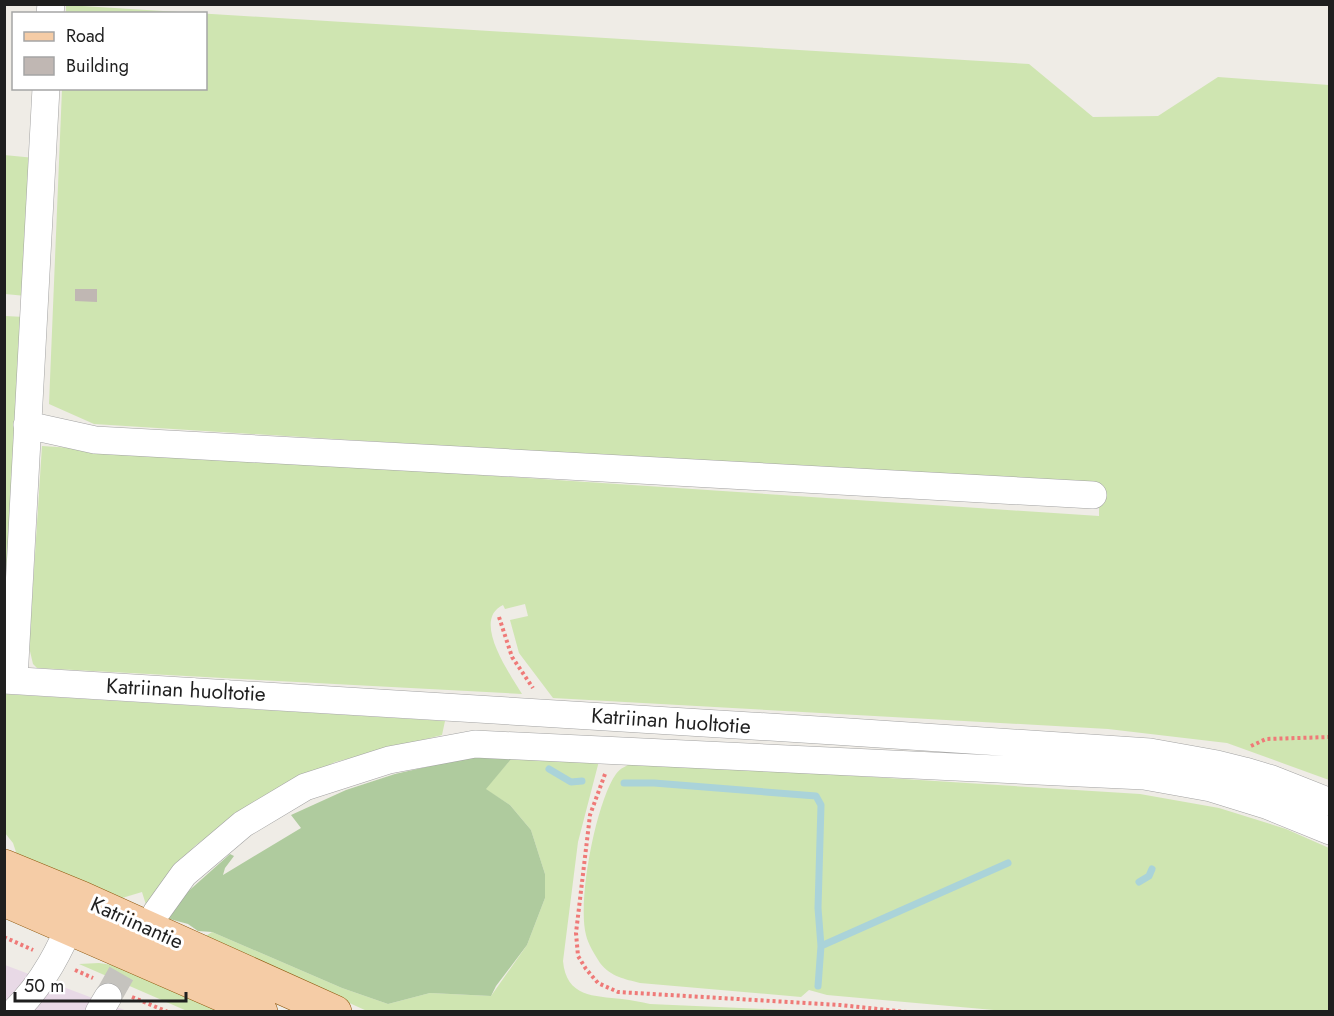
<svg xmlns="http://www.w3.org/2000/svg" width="1334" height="1016" font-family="Jost,sans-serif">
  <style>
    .industrial { fill: #e8d9e6 }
    .grass { fill: #cfe5b1 }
    .forest { fill: #afcb9e }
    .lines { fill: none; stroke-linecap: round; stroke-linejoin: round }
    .stream { stroke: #aad3d9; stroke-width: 7 }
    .building { fill: #c0b7b3 }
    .minor-tunnel { stroke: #c5c3be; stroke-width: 27; stroke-dasharray: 27 14; stroke-linecap: butt }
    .minor-casing { stroke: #a3a3a3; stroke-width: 28 }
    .major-casing { stroke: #8f580c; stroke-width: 34 }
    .path { stroke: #ef7a78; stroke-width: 4; stroke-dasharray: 3 3; stroke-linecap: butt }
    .minor { stroke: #fff; stroke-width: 27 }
    .major { stroke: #f5cca6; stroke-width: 33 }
    .labels { text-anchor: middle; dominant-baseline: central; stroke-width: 6; stroke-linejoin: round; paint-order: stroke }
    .street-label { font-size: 21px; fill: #1f1f1f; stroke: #fff }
  </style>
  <rect width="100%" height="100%" fill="#efece6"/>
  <!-- industrial -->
  <path class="industrial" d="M5 965 127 1011H5Z"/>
  <!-- grass -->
  <path class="grass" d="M66 5 1029 64 1093 117 1158 116 1218 77 1329 85V780L1227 743 1108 729 553 698 519 653 510 620 528 616 525 604 505 609 503 605C471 620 510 674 522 694L37 668 33 664 29 647 42 446 1099 516V487L94 424 49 404 62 89 206 88V14L66 13Z
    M4 155 35 158 26 296 5 294Z
    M5 316 25 317 5 639Z
    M4 694 445 721 442 735 335 762 248 807 196 845 174 867 147 908 142 892 122 898 17 855 13 843 5 833Z
    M512 758 599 761 578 842 563 961C566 997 594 996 622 999 632 1000 641 1002 650 1004L811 1011H367L204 937 212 932 342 988 388 1004 430 993 491 996 527 945 545 898V874L531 830 510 805 485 789Z
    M635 762 1140 794 1219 808 1286 829 1329 848V1011L1016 1012 827 995 809 990 801 997 640 983C625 979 611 977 600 963 595 955 588 944 586 935 577 901 596 802 616 774 620 768 628 765 635 762Z
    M99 963 119 966 226 1011H187L79 964Z"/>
  <!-- forest -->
  <path class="forest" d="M466 758H512L486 789 510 805 531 830 545 874V898L527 945 496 986 491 996 430 993 388 1004 342 988 212 932 198 931 188 924 166 918 183 896 230 854 234 856 225 868 223 875 301 828 291 815 346 790 395 774Z"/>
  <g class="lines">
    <!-- stream -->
    <path class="stream" d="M549 769 571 782 582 781
      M624 783H654L816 796 821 805 818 908 821 946 818 986
      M1139 882 1149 876 1152 869
      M821 946 1008 863"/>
  </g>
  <!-- building -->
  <path class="building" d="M75 289H97V302L75 301Z"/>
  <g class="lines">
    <!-- minor-tunnel -->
    <path class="minor-tunnel" d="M108 997 142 937"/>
    <!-- minor casing -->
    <g class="minor-casing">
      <path id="minor" d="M50 14 51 4
        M27 425 95 440 1093 495
        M4 680 834 731 1150 752 1217 764 1245 771 1272 779 1330 802
        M14 680 46 88
        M156 913 184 874 243 824 305 787 389 760 475 744 1144 776 1211 788 1266 805 1330 831
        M14 1012C44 983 61 948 77 910
        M99 1012 108 997"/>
    </g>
    <!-- major casing -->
    <g class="major-casing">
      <path id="major" d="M4 866 82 898 335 1012
        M4 900 261 1012"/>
    </g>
    <!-- path -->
    <path class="path" d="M499 617 512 657 533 688
      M1251 746 1266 739 1330 737
      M605 774 590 815 576 933 578 956 586 969 598 983 618 992 840 1005 907 1012
      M4 937 33 950
      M75 970 93 978
      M132 997 168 1012"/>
    <!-- minor -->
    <use href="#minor" class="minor"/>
    <!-- major -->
    <use href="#major" class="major"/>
  </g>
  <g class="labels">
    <!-- street labels -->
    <g class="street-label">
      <text transform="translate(186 690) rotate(3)">Katriinan huoltotie</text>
      <text transform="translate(671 721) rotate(4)">Katriinan huoltotie</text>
      <text transform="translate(137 923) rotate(24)">Katriinantie</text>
    </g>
  </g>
  <!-- border -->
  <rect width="1334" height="1016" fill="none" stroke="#1f1f1f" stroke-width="12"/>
  <!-- legend -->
  <rect x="12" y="12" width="195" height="78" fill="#ffffff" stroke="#a5a5a5" stroke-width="1.5"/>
  <rect x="24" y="32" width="30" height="9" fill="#f5cca6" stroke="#a5a5a5" stroke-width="1.5"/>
  <text x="66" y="42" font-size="18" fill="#1f1f1f">Road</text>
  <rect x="24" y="57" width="30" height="18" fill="#c0b7b3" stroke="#a5a5a5" stroke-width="1.5"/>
  <text x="66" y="72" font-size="18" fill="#1f1f1f">Building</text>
  <!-- scale -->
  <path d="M15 992v9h171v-9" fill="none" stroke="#1f1f1f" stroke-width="3"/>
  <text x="24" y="992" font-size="18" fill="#1f1f1f" stroke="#ffffff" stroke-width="4.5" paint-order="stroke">50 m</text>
</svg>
